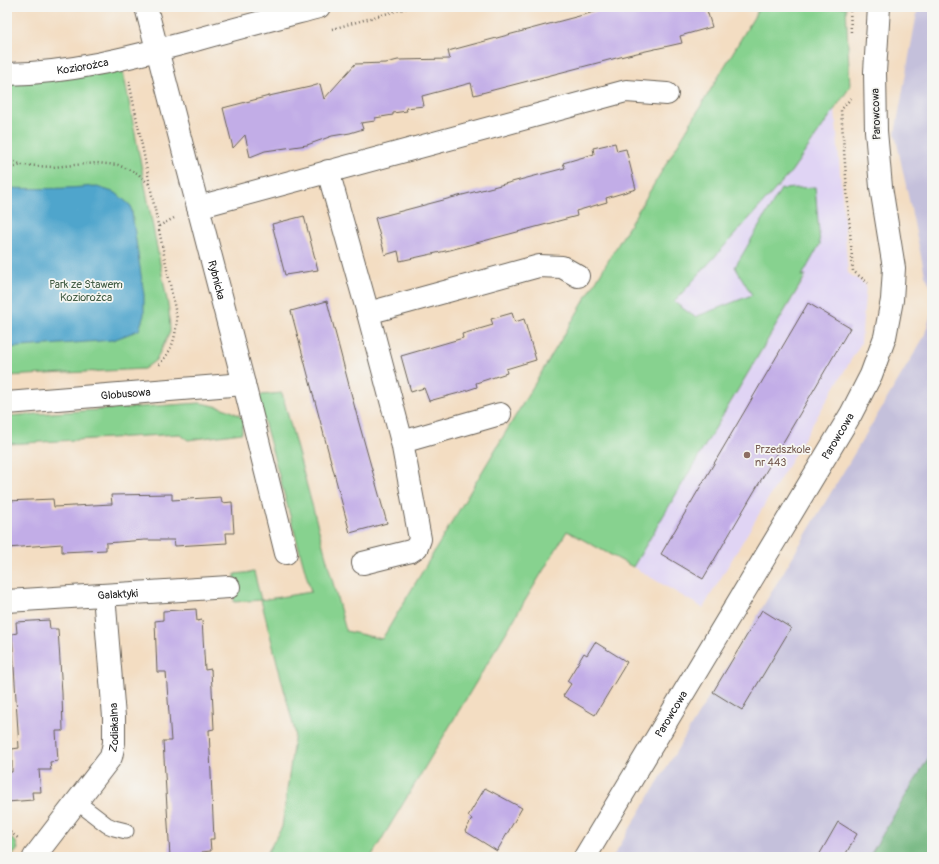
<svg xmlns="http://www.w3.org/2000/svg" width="939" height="864" font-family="Pangolin,sans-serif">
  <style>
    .built { fill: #e0d4f4 }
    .industrial { fill: #c4c0db }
    .green { fill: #87d28f; stroke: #527756 }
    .forest { fill: #6db47a; stroke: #44684b }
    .water { fill: #50a5cc; stroke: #366074 }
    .building { fill: #c2ade7 }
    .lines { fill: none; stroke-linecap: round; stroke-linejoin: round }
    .lane-casing { stroke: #676056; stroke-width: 17 }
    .street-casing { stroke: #676056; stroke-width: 24 }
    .path { stroke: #676056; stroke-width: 2.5; stroke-dasharray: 1 3; stroke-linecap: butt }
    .lane { stroke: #fff; stroke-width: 15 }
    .street { stroke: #fff; stroke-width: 22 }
    .education-dot { fill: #8d6e63; stroke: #f6f6f2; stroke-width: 1.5 }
    .labels { text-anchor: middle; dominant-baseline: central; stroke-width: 3.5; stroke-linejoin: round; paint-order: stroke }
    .street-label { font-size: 11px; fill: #1c1c1c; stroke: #f6f6f2 }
    .park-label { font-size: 11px; fill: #415c44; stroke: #f6f6f2 }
    .education-label { font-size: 11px; fill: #785e54; stroke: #f6f6f2; text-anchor: start }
  </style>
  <rect width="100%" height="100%" fill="#f6f6f2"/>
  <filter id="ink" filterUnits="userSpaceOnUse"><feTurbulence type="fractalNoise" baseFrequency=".025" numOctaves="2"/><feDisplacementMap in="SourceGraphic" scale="8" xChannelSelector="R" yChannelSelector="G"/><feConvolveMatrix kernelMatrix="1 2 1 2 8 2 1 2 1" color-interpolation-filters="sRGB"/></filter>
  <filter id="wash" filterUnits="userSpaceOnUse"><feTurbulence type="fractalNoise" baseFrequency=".012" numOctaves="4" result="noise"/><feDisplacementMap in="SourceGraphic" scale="16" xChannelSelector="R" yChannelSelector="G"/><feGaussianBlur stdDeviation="0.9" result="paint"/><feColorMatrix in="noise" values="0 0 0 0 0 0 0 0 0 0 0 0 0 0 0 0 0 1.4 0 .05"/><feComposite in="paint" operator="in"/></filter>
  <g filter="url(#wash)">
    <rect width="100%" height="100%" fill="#f3ddc2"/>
    <!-- built -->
    <path class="built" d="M835 109 848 273 866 285 861 343 703 608 633 567 806 276 695 317 674 302 791 172Z"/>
    <!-- industrial -->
    <path class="industrial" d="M918 7H932V289L925 275 895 134Z
      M932 310V857H613L924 337Z"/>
    <!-- green -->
    <path class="green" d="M760 7H846L850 87 791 172 674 302 695 317 752 295 735 267 781 189 815 187 820 244 802 276 806 275 633 567 567 531 371 857H265L282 827 295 732 261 600 234 602 235 574 254 572 261 600 311 592 258 399 261 395 282 393 346 631 382 639Z
      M123 71 169 310 170 332 156 360 144 369 7 376V83L26 82Z
      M200 403C217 406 239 410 248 425L242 426V433L188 440 179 434 7 444V416Z
      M7 835 16 842 18 849 11 857H7Z"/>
    <!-- forest -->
    <path class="forest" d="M932 752V857H869Z"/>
    <!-- water -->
    <path class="water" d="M94 186 116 193 131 206 144 295V315L139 330 113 340 7 348V188C36 189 65 189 94 186Z"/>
    <g id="blocks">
      <!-- building -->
      <path class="building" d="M613 7H706L712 27 680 36 682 43 628 55 474 95 471 83 422 96 424 106 406 108 407 111 393 113V115L375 118V121L361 123 363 129 350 133 332 136 307 145 265 151 250 157 245 135 233 148 223 108 269 96 310 87 320 84 324 99 355 64 386 63 398 60 450 59 448 51Z
        M615 143 617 151 626 149 636 189 606 198 607 202 576 211 577 216 450 250 400 261 398 251 385 255 375 218 565 168 563 163 594 154 593 148Z
        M304 216 318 270 285 275 272 224Z
        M327 301 357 416 387 523 350 533 291 311Z
        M808 303 850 328 703 579 661 554Z
        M512 313 515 322 524 319 536 360 506 369 507 373 476 383 477 387 459 393 429 401 424 388 411 392 401 356 463 338 462 334 493 325 491 319Z
        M172 494V500L221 497 222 503 232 502 234 533H226L227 543 175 546 174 540H145L106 543V550L62 552V544L7 548V501L53 499 54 507 112 504 111 495Z
        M196 609 197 621 202 620 205 670 211 669 214 729 209 730 214 839H210L211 851 202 852V857H170L163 741H171L166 672H157L155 621 163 620V611Z
        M762 610 791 628 742 710 713 692Z
        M49 620 50 629H58L62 693 63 731H56L58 761 50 762 51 770H39L41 792H32L33 800 7 802V772H12V749L19 748 12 634 17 633 16 622Z
        M595 642 627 662 595 715 563 696 571 684 567 681 584 653 587 655Z
        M485 788 522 808 497 851 465 831 472 819 468 816Z
        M838 822 857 834 844 857H818Z"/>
    </g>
  </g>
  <g filter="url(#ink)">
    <use href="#blocks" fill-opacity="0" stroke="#676056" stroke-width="1"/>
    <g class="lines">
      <!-- lane casing -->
      <g class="lane-casing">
        <path id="lane" d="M77 802 107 825 114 828 126 831"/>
      </g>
      <!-- street casing -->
      <g class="street-casing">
        <g id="street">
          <path id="s1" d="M146 7 244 384 286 553"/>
          <path id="s2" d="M7 74C71 73 131 57 192 41 234 29 277 18 319 7"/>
          <path d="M328 171 368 313 402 442 420 539 417 547 411 551 363 563"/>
          <path d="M198 207 626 91 667 94"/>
          <path d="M368 313 539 266 562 267 578 276"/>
          <path id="s3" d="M7 403 244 384"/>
          <path d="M402 442 500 414"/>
          <path id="s4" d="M7 601 229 587"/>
          <path id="s5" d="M34 857 111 757 114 743V717L104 595"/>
          <path id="s6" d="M585 857 851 414 871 375 885 337 892 300 894 268 881 187 876 131 875 72 879 7"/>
        </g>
      </g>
      <!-- path -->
      <path class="path" d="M850 7 851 32
        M332 29 410 7
        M129 81 177 319C175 340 173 349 158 366
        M851 98 841 110 853 271 868 283
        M7 159 22 165 52 167 97 163 118 165 137 173 149 184
        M7 169 22 165
        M159 226 176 217
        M7 830 18 838"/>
      <!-- lane -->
      <use href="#lane" class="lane"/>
      <!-- street -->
      <use href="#street" class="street"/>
    </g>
  </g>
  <!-- markers -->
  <circle class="education-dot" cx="747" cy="455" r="4"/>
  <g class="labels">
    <!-- street labels -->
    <g class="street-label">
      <text stroke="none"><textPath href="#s2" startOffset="76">Koziorożca</textPath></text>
      <text transform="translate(876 114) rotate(-92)">Parowcowa</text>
      <text stroke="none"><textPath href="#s1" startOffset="282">Rybnicka</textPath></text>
      <text stroke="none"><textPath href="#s3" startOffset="119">Globusowa</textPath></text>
      <text stroke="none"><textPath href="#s6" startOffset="491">Parowcowa</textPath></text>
      <text stroke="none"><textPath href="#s4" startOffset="111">Galaktyki</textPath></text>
      <text stroke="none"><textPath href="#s6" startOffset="167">Parowcowa</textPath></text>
      <text stroke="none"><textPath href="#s5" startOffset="156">Zodiakalna</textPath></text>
    </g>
    <!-- park labels -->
    <g class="park-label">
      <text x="86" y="284">Park ze Stawem<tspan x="86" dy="13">Koziorożca</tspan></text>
    </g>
    <!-- education labels -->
    <g class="education-label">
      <text x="755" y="449">Przedszkole<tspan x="755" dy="13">nr 443</tspan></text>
    </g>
  </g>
  <!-- margin -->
  <rect width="939" height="864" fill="none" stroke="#f6f6f2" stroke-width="24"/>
</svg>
